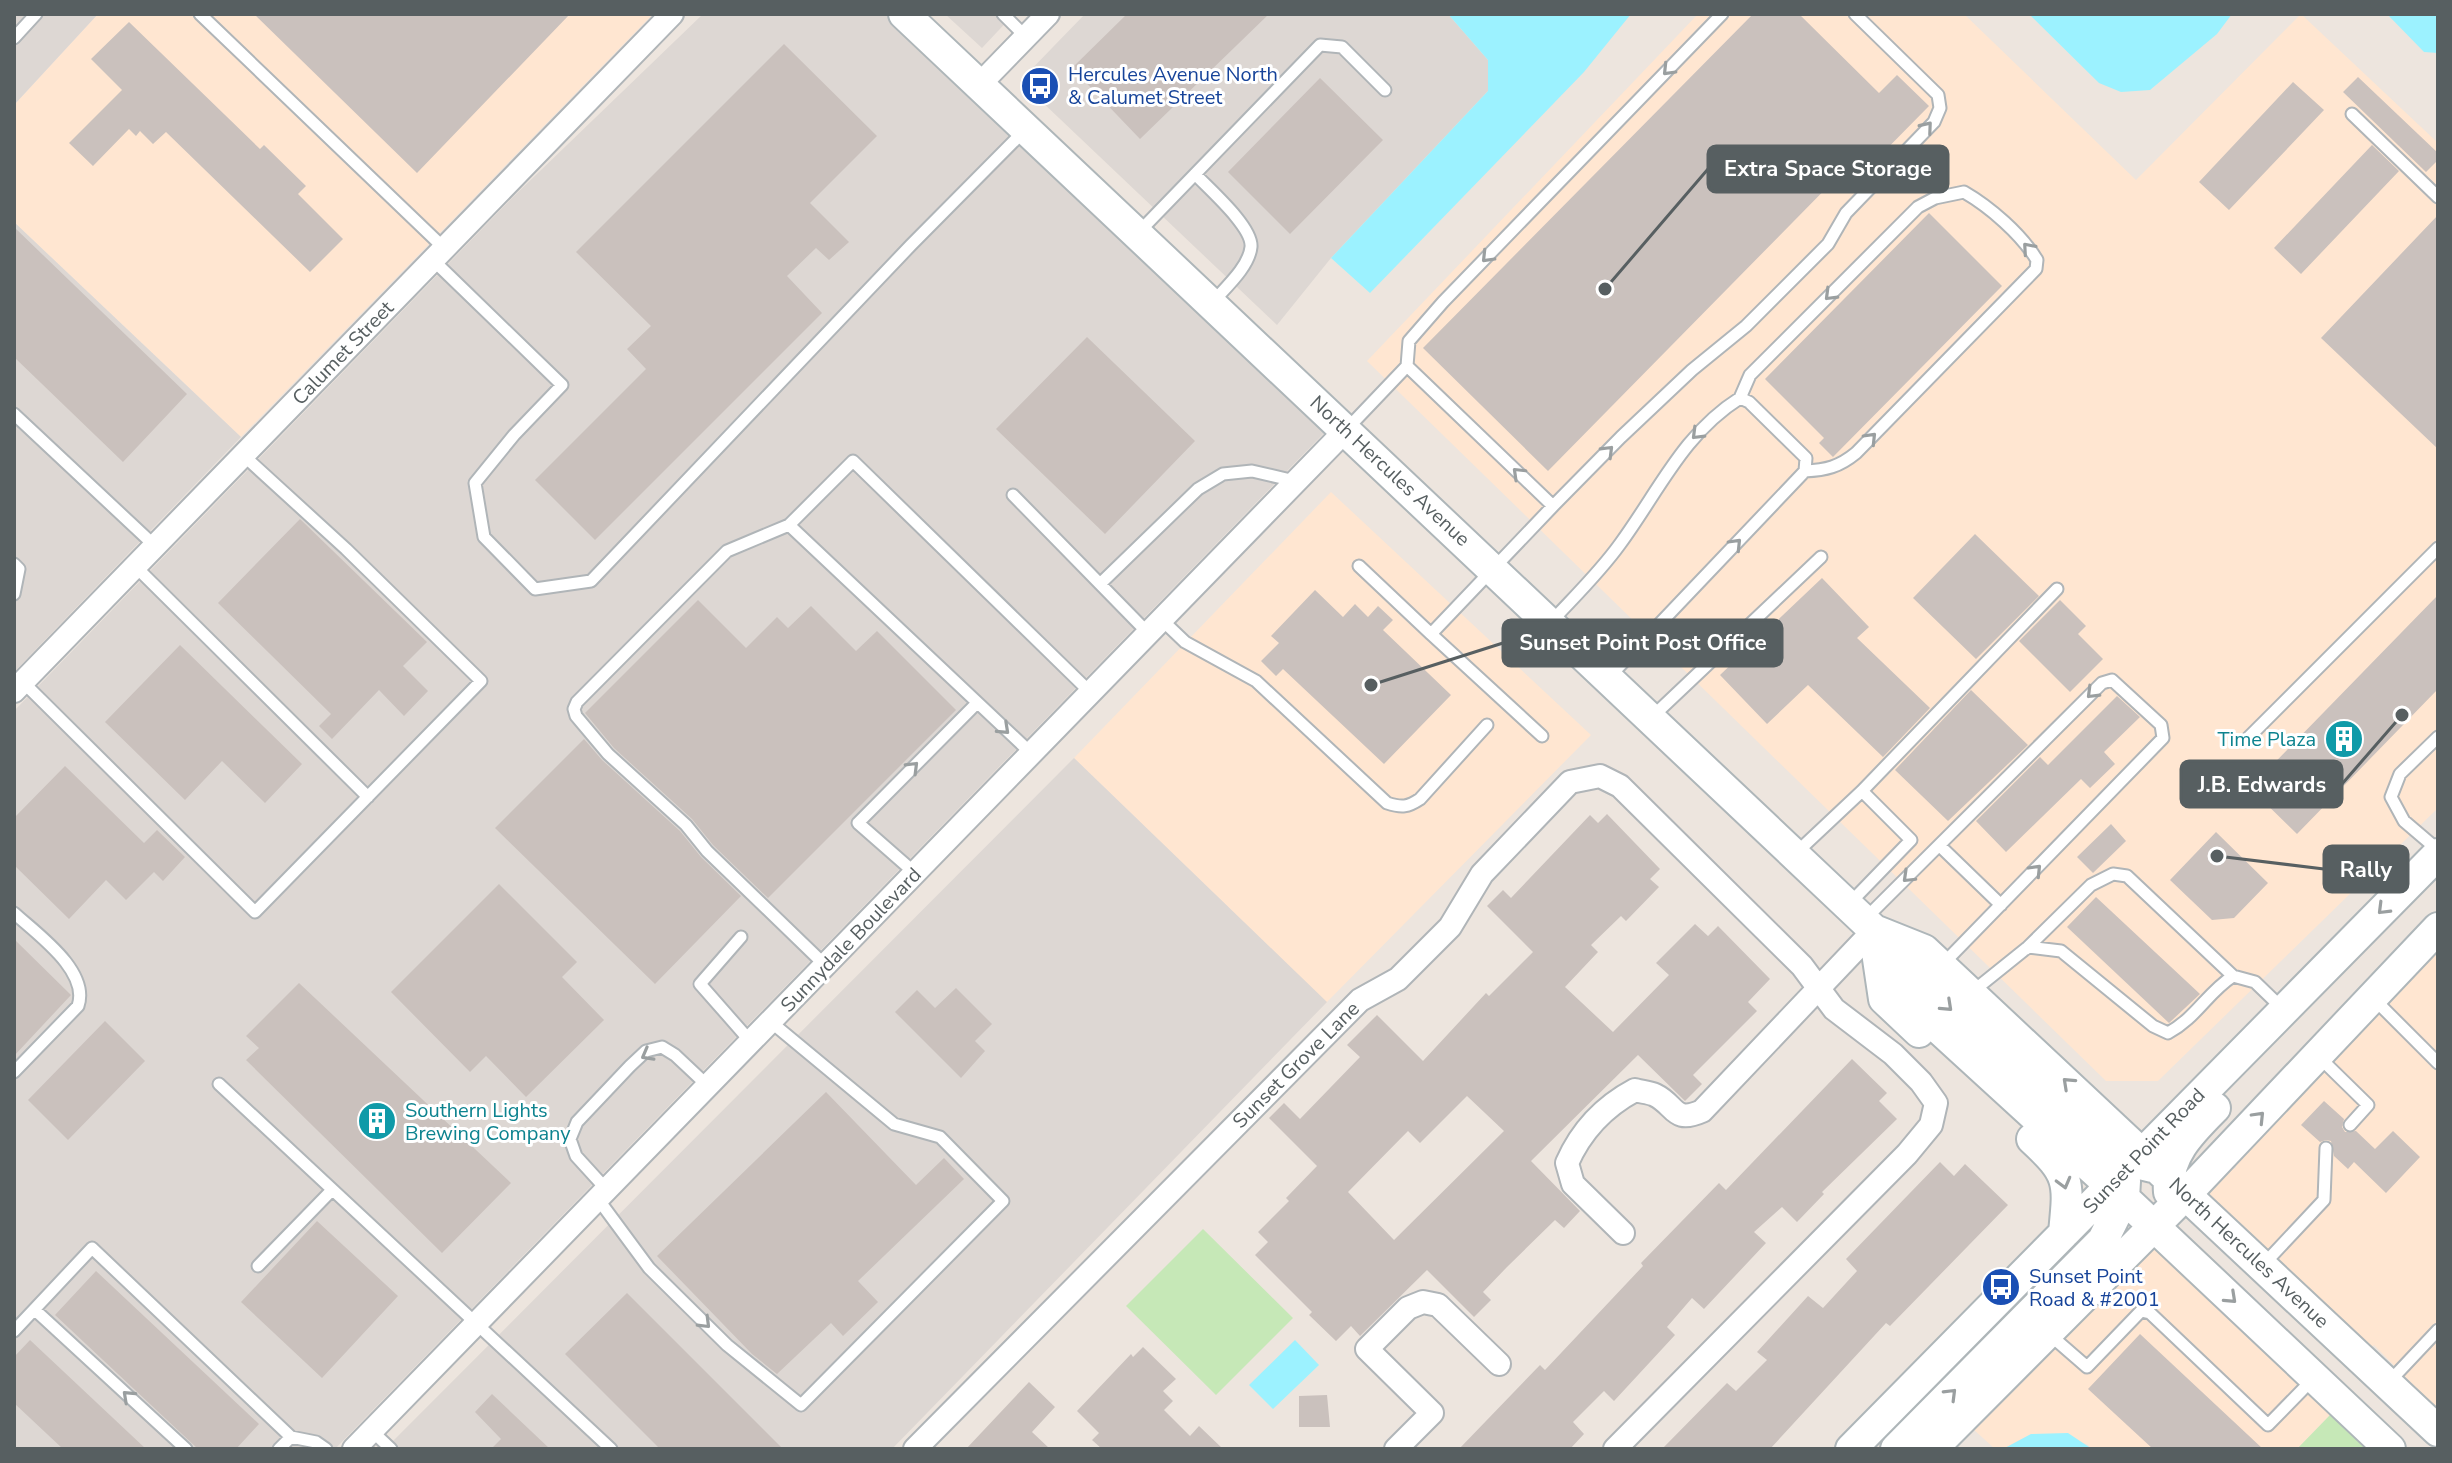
<svg xmlns="http://www.w3.org/2000/svg" width="2452" height="1463" font-family="'Nunito Sans',sans-serif">
  <style>
    .commercial { fill: #ffe6d1 }
    .industrial { fill: #ddd7d3 }
    .green { fill: #c6e8b7 }
    .water { fill: #9cf2ff }
    .building { fill: #cac1bd; fill-rule: evenodd }
    .lines { fill: none; stroke-linecap: round; stroke-linejoin: round }
    .lane-casing { stroke: #b0b5b8; stroke-width: 15 }
    .street-casing { stroke: #b0b5b8; stroke-width: 26 }
    .secondary-casing { stroke: #aeb6b9; stroke-width: 34 }
    .lane { stroke: #fff; stroke-width: 11 }
    .street { stroke: #fff; stroke-width: 22 }
    .secondary { stroke: #fff; stroke-width: 30 }
    .oneway { stroke: #9a9fa0 }
    .labels { text-anchor: middle; dominant-baseline: central; stroke-width: 6; stroke-linejoin: round; paint-order: stroke }
    .transit-label { font-size: 20px; fill: #164399; stroke: #fff; text-anchor: start }
    .street-label { font-size: 20px; fill: #575f61; stroke: #fff }
    .culture-label { font-size: 20px; fill: #0d838f; stroke: #fff; text-anchor: end }
    .leader { fill: none; stroke: #575f61; stroke-width: 3 }
    .callout-dot { fill: #575f61; stroke: #fff; stroke-width: 3 }
    .callout { fill: #575f61; stroke: #575f61; stroke-width: 3 }
    .callout-label { font-size: 22px; text-anchor: middle; font-weight: bold; fill: #fff }
  </style>
  <rect width="100%" height="100%" fill="#ede5de"/>
  <!-- commercial -->
  <path class="commercial" d="M98 14H653L241 437 14 222V105Z
    M1698 14H1964L2136 180 2301 14 2438 143V808L2158 1081H2106L1367 361Z
    M1331 492 1591 735 1324 1005 1326 1002 1074 758Z
    M2438 947V1410L2374 1345 2370 1349 2204 1195 2227 1170 2236 1168 2234 1163Z
    M2155 1243 2181 1268 2185 1277 2190 1276 2330 1415 2297 1449H2092L2087 1444 2031 1434 2003 1449H1995L1972 1428Z"/>
  <!-- industrial -->
  <path class="industrial" d="M14 14H98L14 105Z
    M703 14H887L1327 430 335 1449H14V711L513 197Z
    M945 14H1014L982 48Z
    M1085 14H1448L1488 60V91L1331 258 1277 325 1020 81Z
    M14 222 241 437 14 672Z
    M1074 758 1327 1002 892 1449H385Z"/>
  <!-- green -->
  <path class="green" d="M1203 1229 1293 1318 1216 1395 1126 1306Z
    M2330 1415 2369 1449H2297Z"/>
  <!-- water -->
  <path class="water" d="M1448 14H1631L1584 72 1370 293 1331 258 1488 91V60Z
    M2029 14H2232L2217 34 2150 90 2121 92 2099 83Z
    M2387 14H2438V53L2424 52Z
    M1295 1340 1319 1365 1273 1409 1249 1385Z
    M2068 1433 2092 1449H2003L2031 1434Z"/>
  <!-- building -->
  <path class="building" d="M254 14H570L417 173Z
    M1127 14H1269L1140 139 1072 68Z
    M1753 14H1799L1879 93 1897 75 1929 106 1863 173 1852 162 1548 471 1423 348Z
    M129 22 260 149 264 145 306 186 298 194 343 239 310 272 166 132 153 144 140 131 136 136 129 129 93 166 69 143 122 90 91 59Z
    M784 44 877 136 810 203 849 242 829 260 816 248 787 276 822 313 595 540 535 480 646 369 627 349 651 326 576 252Z
    M2358 77 2438 153V160L2426 172 2343 92Z
    M1320 78 1383 140 1290 234 1228 172Z
    M2293 82 2324 110 2229 210 2199 182Z
    M2372 145 2399 171 2301 274 2274 248Z
    M1929 213 2002 286 1833 457 1819 443 1824 438 1765 379Z
    M2438 215V449L2321 338Z
    M14 227 187 394 123 462 14 357Z
    M1087 337 1195 441 1105 534 996 429Z
    M300 519 427 642 403 666 428 691 404 716 379 690 332 739 319 726 331 714 218 603Z
    M1975 534 2039 596 1976 659 1913 598Z
    M1822 578 1869 627 1857 638 1930 708 1883 757 1808 685 1767 724 1720 675Z
    M1315 590 1343 617 1355 604 1368 617 1378 606 1393 620 1383 630 1451 695 1384 764 1283 669 1276 676 1261 661 1279 643 1271 636Z
    M2438 595V689L2297 834 2250 788Z
    M698 600 746 648 777 617 788 628 811 606 856 651 877 631 956 710 768 898 713 845 692 819 614 748 585 713Z
    M2060 600 2086 626 2078 634 2103 659 2070 692 2019 641Z
    M180 645 302 764 265 803 222 761 185 800 105 722Z
    M1971 690 2028 745 1948 821 1895 770Z
    M2117 696 2140 717 2104 752 2115 764 2090 788 2081 779 2006 852 1976 821 2040 757 2048 765Z
    M584 739 602 760 680 831 701 857 741 896 655 984 495 828Z
    M65 766 144 843 157 830 185 857 163 881 154 872 126 900 106 880 69 919 14 865V818Z
    M1607 814 1660 869 1650 879 1659 887 1626 921 1621 916 1591 945 1598 952 1565 987 1613 1032 1669 975 1656 963 1695 924 1708 936 1718 926 1770 979 1748 1002 1757 1011 1693 1075 1702 1084 1685 1101 1638 1055 1531 1161 1580 1211 1564 1228 1555 1220 1507 1267 1483 1292 1491 1300 1474 1317 1427 1270 1360 1336 1351 1326 1336 1341 1309 1315 1312 1312 1255 1255 1268 1242 1258 1232 1289 1201 1286 1198 1317 1166 1269 1118 1284 1103 1300 1119 1360 1057 1347 1045 1377 1015 1423 1061 1486 993 1489 996 1533 952 1487 906 1503 890 1511 898 1590 815 1598 823ZM1467 1096 1504 1131 1394 1240 1348 1192 1408 1131 1420 1143Z
    M2111 824 2126 841 2093 873 2077 857Z
    M2216 832 2268 883 2234 918 2212 920 2170 880Z
    M499 884 577 962 562 977 604 1020 526 1097 486 1056 470 1072 391 992Z
    M2096 897 2200 994 2169 1023 2067 927Z
    M14 939 71 995 14 1056Z
    M299 983 511 1183 442 1253 246 1060 259 1048 246 1036Z
    M956 988 992 1024 975 1041 985 1051 961 1078 895 1012 917 990 935 1008Z
    M105 1021 145 1061 68 1140 28 1100Z
    M1852 1059 1887 1093 1879 1101 1897 1119 1822 1192 1824 1194 1797 1222 1782 1207 1754 1232 1766 1243 1704 1309 1692 1298 1667 1327 1675 1335 1614 1401 1604 1391 1573 1422 1584 1434 1570 1449H1459L1540 1365 1545 1370 1643 1266 1641 1263 1719 1183 1726 1190Z
    M826 1092 916 1185 944 1158 964 1179 858 1281 878 1302 843 1336 831 1323 777 1374 752 1354 657 1256Z
    M2324 1101 2344 1119 2342 1127 2345 1132 2356 1131 2375 1149 2393 1131 2420 1157 2386 1193 2354 1162 2348 1169 2334 1156 2331 1141 2326 1140 2320 1142 2301 1125Z
    M1940 1162 1954 1176 1965 1164 2008 1205 1890 1326 1886 1323 1770 1449H1662L1727 1383 1736 1391 1767 1360 1757 1352 1808 1296 1823 1308 1857 1271 1846 1259Z
    M317 1221 398 1296 322 1378 241 1302Z
    M96 1271 259 1424 236 1449H198L55 1315Z
    M627 1293 783 1449H660L565 1354Z
    M2140 1334 2263 1449H2153L2088 1389Z
    M30 1340 146 1449H63L14 1403V1357Z
    M1143 1347 1176 1379 1163 1391 1173 1401 1164 1410 1190 1436 1199 1426 1223 1449H1102L1092 1440 1099 1433 1077 1411 1131 1354 1133 1357Z
    M1029 1382 1055 1407 1032 1432 1050 1449H966Z
    M492 1394 550 1449H491L501 1439 475 1412Z
    M1327 1395 1330 1427H1299V1396Z"/>
  <g class="lines">
    <!-- lane casing -->
    <g class="lane-casing">
      <path id="lane" d="M200 14 444 248
        M1003 14 1026 37
        M14 38 36 14
        M2352 114 2438 197
        M1195 174C1209 189 1253 227 1251 247 1249 267 1225 288 1212 303
        M1138 233 1320 45 1342 47 1385 90
        M433 260 562 385 514 435 475 483 484 537 535 589 591 581 911 245 1024 131
        M1407 366 1409 341 1443 302 1722 14
        M1740 398 1750 375 1918 207 1935 198 1964 192C1990 207 2021 234 2037 260L2036 269 1856 453C1839 467 1826 470 1805 471
        M14 414 155 546
        M1346 430 1407 366 1553 506 1431 634 1542 736
        M1013 495 1149 634
        M1553 506 1621 437 1692 370 1746 326 1828 244 1846 213 1934 122 1940 108 1938 95 1855 14
        M789 525 1032 754
        M14 564 19 569 14 594
        M135 566 368 797
        M1359 566 1431 634
        M1100 584 1198 489 1223 474 1252 471 1295 481
        M1162 620 1185 642 1256 681 1387 803C1402 808 1408 807 1420 799L1487 725
        M1551 622C1575 596 1600 572 1620 544 1659 491 1683 434 1740 398L1749 402 1806 458 1805 471 1609 677
        M23 682 255 912 481 681 346 549 243 455
        M1651 718 1821 557
        M2438 737 2400 774 2391 797 2404 821 2438 850
        M2245 741 2438 548
        M1862 791 2057 589
        M1940 846 2001 905
        M1795 854 1862 791 1911 840 1849 904
        M915 873 858 823 977 703
        M14 913C37 934 90 971 78 1006L14 1072
        M1864 920 2102 683 2112 680 2161 725 2163 738 1942 965
        M741 937 700 984 751 1042
        M2026 949 2091 885 2113 874 2127 876 2233 976
        M826 966 707 851 686 825 608 754 576 716 574 709 577 702 727 551 789 525 853 461 1091 693
        M1972 992 2028 947 2061 951 2153 1026 2168 1033C2196 1018 2207 993 2233 976L2255 982 2283 1009
        M2373 998 2438 1063
        M2318 1056 2368 1105 2350 1125
        M219 1084 611 1449
        M607 1190 576 1156 570 1139 577 1122 630 1066 646 1051 662 1047 675 1055 708 1086
        M598 1199 649 1268 727 1345 801 1405 1003 1201 940 1137 894 1124 771 1022
        M2264 1264 2324 1200 2326 1148
        M258 1266 332 1190
        M35 1310 186 1449
        M14 1331 92 1248 291 1437
        M2049 1334 2087 1367 2141 1311 2150 1313 2268 1425 2314 1378
        M2389 1382 2438 1330
        M372 1431 391 1449
        M279 1449 291 1437 316 1442 326 1449"/>
    </g>
    <!-- street casing -->
    <g class="street-casing">
      <path id="street" d="M979 85 1048 14
        M14 691 672 14
        M1623 1233 1573 1184 1567 1163C1581 1131 1605 1106 1635 1090 1641 1092 1649 1092 1655 1095 1676 1105 1673 1124 1702 1111L1874 930
        M354 1449 1346 430
        M915 1449 1360 1000 1398 979 1450 927 1482 874 1570 782 1600 776 1620 786 1802 966 1834 1009 1893 1054 1921 1082 1936 1103 1931 1125 1907 1154 1615 1449
        M1396 1449 1432 1413 1367 1349 1408 1308 1423 1302 1438 1305 1499 1364"/>
    </g>
    <!-- secondary casing -->
    <g class="secondary-casing">
      <path id="secondary" d="M904 14 1874 930 1914 1006 2124 1198 2390 1449
        M1874 930 1924 950 2438 1431
        M1877 952 1884 999 1919 1032
        M1901 962 2078 1128C2101 1147 2122 1160 2152 1167
        M2032 1139C2071 1175 2069 1182 2064 1233
        M2169 1192C2166 1156 2191 1132 2215 1108
        M1851 1449 2438 854
        M1896 1449 2103 1240 2124 1198 2125 1181
        M1932 1449 2186 1194 2438 928"/>
    </g>
    <!-- lane -->
    <use href="#lane" class="lane"/>
    <!-- street -->
    <use href="#street" class="street"/>
    <!-- secondary -->
    <use href="#secondary" class="secondary"/>
  </g>
  <!-- one-way arrows -->
  <defs><path id="oneway-chevron" d="M-2-3.5L2.5 0L-2 3.5" fill="none" stroke-width="1.6" stroke-linecap="round" stroke-linejoin="round" transform="scale(2)"/></defs>
  <g class="oneway">
    <use href="#oneway-chevron" transform="translate(1668 70) rotate(134)"/>
    <use href="#oneway-chevron" transform="translate(1927 127) rotate(-50)"/>
    <use href="#oneway-chevron" transform="translate(2028 248) rotate(-131)"/>
    <use href="#oneway-chevron" transform="translate(1487 257) rotate(134)"/>
    <use href="#oneway-chevron" transform="translate(1830 295) rotate(135)"/>
    <use href="#oneway-chevron" transform="translate(1697 434) rotate(135)"/>
    <use href="#oneway-chevron" transform="translate(1871 438) rotate(-46)"/>
    <use href="#oneway-chevron" transform="translate(1608 451) rotate(-45)"/>
    <use href="#oneway-chevron" transform="translate(1518 473) rotate(-136)"/>
    <use href="#oneway-chevron" transform="translate(1736 544) rotate(-46)"/>
    <use href="#oneway-chevron" transform="translate(2092 693) rotate(135)"/>
    <use href="#oneway-chevron" transform="translate(1004 729) rotate(43)"/>
    <use href="#oneway-chevron" transform="translate(913 767) rotate(-45)"/>
    <use href="#oneway-chevron" transform="translate(2036 870) rotate(-46)"/>
    <use href="#oneway-chevron" transform="translate(1908 877) rotate(136)"/>
    <use href="#oneway-chevron" transform="translate(2383 909) rotate(135)"/>
    <use href="#oneway-chevron" transform="translate(1947 1006) rotate(43)"/>
    <use href="#oneway-chevron" transform="translate(647 1055) rotate(151)"/>
    <use href="#oneway-chevron" transform="translate(2068 1083) rotate(-137)"/>
    <use href="#oneway-chevron" transform="translate(2259 1117) rotate(-46)"/>
    <use href="#oneway-chevron" transform="translate(2064 1183) rotate(75)"/>
    <use href="#oneway-chevron" transform="translate(2231 1298) rotate(43)"/>
    <use href="#oneway-chevron" transform="translate(705 1323) rotate(45)"/>
    <use href="#oneway-chevron" transform="translate(1951 1394) rotate(-45)"/>
    <use href="#oneway-chevron" transform="translate(128 1396) rotate(-137)"/>
  </g>
  <!-- icons -->
  <defs>
    <g id="bus-disc" transform="scale(2)"><circle r="9.5" fill="#1a4fb4" stroke="#fff"/><path d="M-5-6H5V4H4V6H2V4H-2V6H-4V4H-5ZM-3.5-4V0h7V-4ZM-3.5 1.2v1.5H-2V1.2ZM2 1.2v1.5H3.5V1.2Z" fill="#fff"/></g>
    <g id="building-disc" transform="scale(2)"><circle r="9.5" fill="#0f9aa8" stroke="#fff"/><path d="M-4-6H4V6H1V3H-1V6H-4ZM-2.5-4.3h1.7v1.8h-1.7ZM.8-4.3h1.7v1.8H.8ZM-2.5-1h1.7V.8h-1.7ZM.8-1h1.7V.8H.8Z" fill="#fff"/></g>
  </defs>
  <g fill-rule="evenodd">
    <use href="#bus-disc" x="1040" y="86"/>
    <use href="#building-disc" x="2344" y="739"/>
    <use href="#building-disc" x="377" y="1121"/>
    <use href="#bus-disc" x="2001" y="1287"/>
  </g>
  <g class="labels">
    <!-- transit labels -->
    <g class="transit-label">
      <text x="1068" y="74">Hercules Avenue North<tspan x="1068" dy="23">&amp; Calumet Street</tspan></text>
      <text x="2029" y="1276">Sunset Point<tspan x="2029" dy="23">Road &amp; #2001</tspan></text>
    </g>
    <!-- street labels -->
    <g class="street-label">
      <text transform="translate(343 353) rotate(-46)">Calumet Street</text>
      <text transform="translate(1390 471) rotate(43)">North Hercules Avenue</text>
      <text transform="translate(851 940) rotate(-46)">Sunnydale Boulevard</text>
      <text transform="translate(1296 1065) rotate(-45)">Sunset Grove Lane</text>
      <text transform="translate(2144 1151) rotate(-46)">Sunset Point Road</text>
      <text transform="translate(2249 1253) rotate(43)">North Hercules Avenue</text>
    </g>
    <!-- culture labels -->
    <g class="culture-label">
      <text x="2316" y="739">Time Plaza</text>
      <text x="405" y="1110" text-anchor="start">Southern Lights<tspan x="405" dy="23">Brewing Company</tspan></text>
    </g>
  </g>
  <!-- callouts -->
  <path class="leader" d="M1605 289L1708 169M1371 685L1503 643M2402 715L2342 784M2217 856L2324 869"/>
  <g class="callout-dot">
    <circle cx="1605" cy="289" r="8"/>
    <circle cx="1371" cy="685" r="8"/>
    <circle cx="2402" cy="715" r="8"/>
    <circle cx="2217" cy="856" r="8"/>
  </g>
  <g class="callout">
    <rect x="1708" y="146" width="240" height="46" rx="8"/>
    <rect x="1503" y="620" width="279" height="46" rx="8"/>
    <rect x="2181" y="761" width="161" height="46" rx="8"/>
    <rect x="2324" y="846" width="84" height="46" rx="8"/>
  </g>
  <g class="callout-label">
    <text x="1828" y="176">Extra Space Storage</text>
    <text x="1643" y="650">Sunset Point Post Office</text>
    <text x="2262" y="792">J.B. Edwards</text>
    <text x="2366" y="877">Rally</text>
  </g>
  <!-- border -->
  <rect width="2452" height="1463" fill="none" stroke="#575f61" stroke-width="32"/>
</svg>
